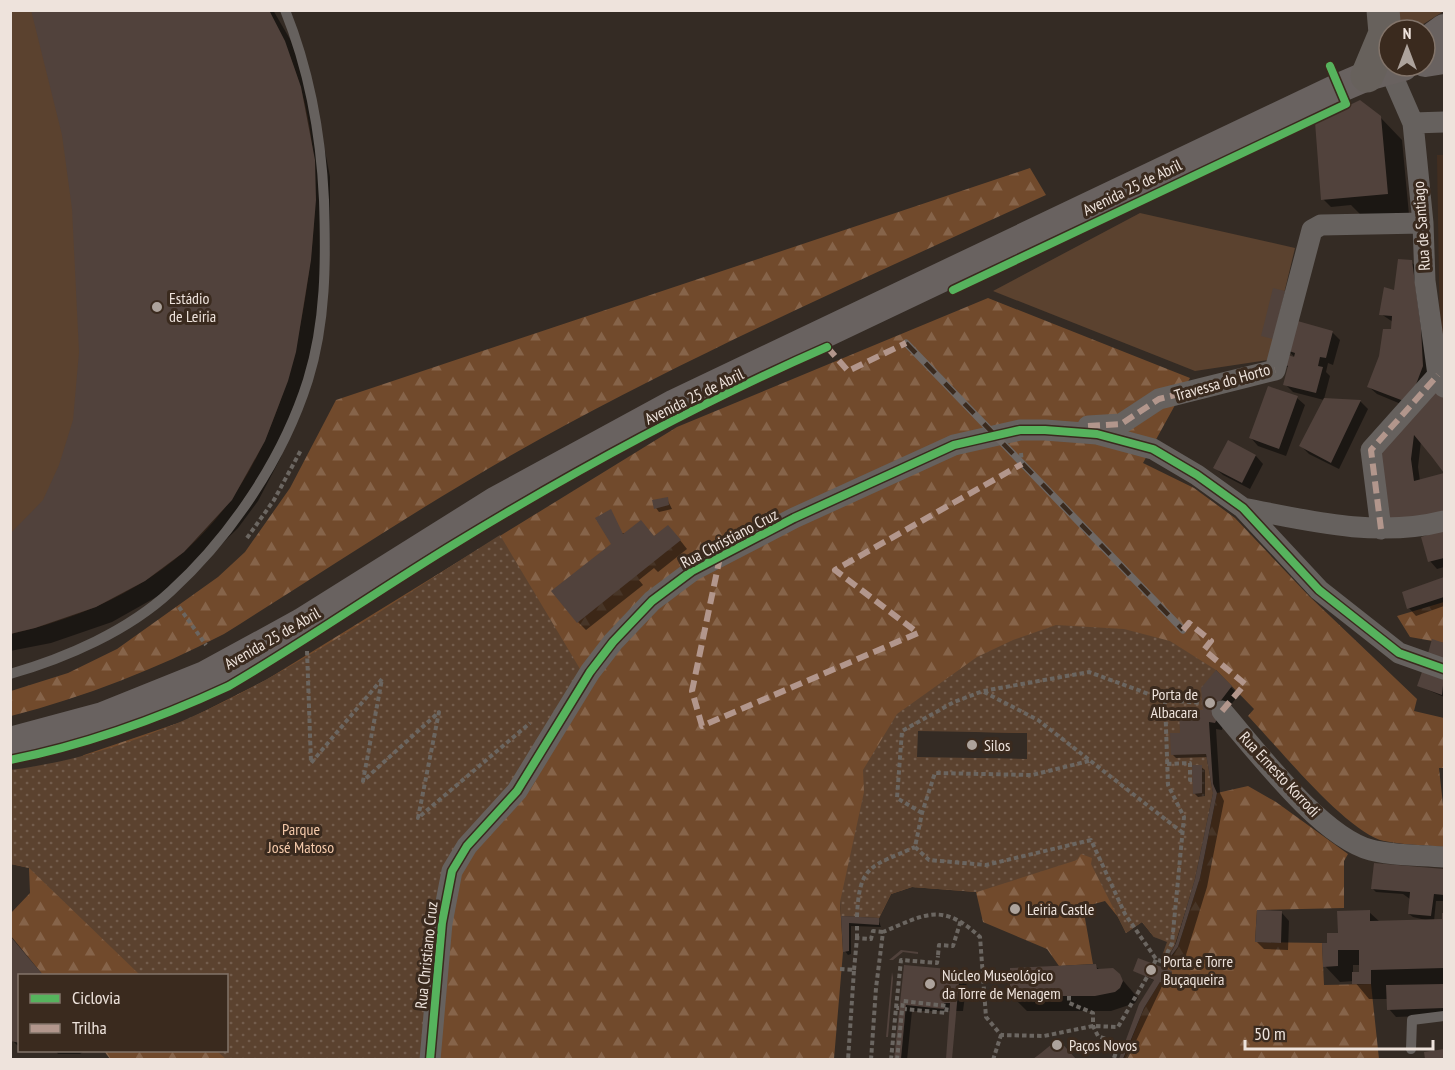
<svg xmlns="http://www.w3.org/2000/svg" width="1455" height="1070" font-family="'PT Sans Narrow',sans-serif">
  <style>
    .built { fill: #422e20 }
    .green { fill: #5b422f }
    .forest { fill: url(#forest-firs); fill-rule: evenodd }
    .park { fill: url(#park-dots); fill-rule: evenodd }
    .shadow { fill: #0007; fill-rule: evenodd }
    .building { fill: #51423c; fill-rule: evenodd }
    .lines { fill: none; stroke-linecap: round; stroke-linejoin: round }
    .path { stroke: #6b6661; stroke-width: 4; stroke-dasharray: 4.5 3; stroke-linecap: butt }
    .lane { stroke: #66615e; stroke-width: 10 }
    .street { stroke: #66615e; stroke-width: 21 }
    .secondary { stroke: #696260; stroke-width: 30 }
    .primary { stroke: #67615c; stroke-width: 33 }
    .rail-casing { stroke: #6e6865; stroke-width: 7 }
    .rail { stroke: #3a2a1e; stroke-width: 4.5; stroke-dasharray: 14; stroke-linecap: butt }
    .quiet { stroke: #b2968c; stroke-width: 6; stroke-dasharray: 12 6; stroke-linecap: butt }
    .cycleway-casing { stroke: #3a2a1e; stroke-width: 11 }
    .cycleway { stroke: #56b35d; stroke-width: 8 }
    .poi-dot { fill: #ada39c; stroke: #3a2a1e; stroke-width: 2 }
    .labels { text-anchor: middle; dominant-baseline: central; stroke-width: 6; stroke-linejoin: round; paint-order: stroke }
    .street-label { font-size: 16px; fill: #eee3dc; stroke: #3a2a1e }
    .poi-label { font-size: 16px; fill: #eee3dc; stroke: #3a2a1e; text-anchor: start }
    .park-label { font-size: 16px; fill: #f5caab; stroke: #3a2a1e }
  </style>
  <defs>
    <pattern id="forest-firs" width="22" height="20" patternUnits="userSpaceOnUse" patternTransform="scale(1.5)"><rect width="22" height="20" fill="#714a2c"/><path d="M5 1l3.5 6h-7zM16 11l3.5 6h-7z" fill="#86644a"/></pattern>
    <pattern id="park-dots" width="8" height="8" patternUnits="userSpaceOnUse" patternTransform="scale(1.5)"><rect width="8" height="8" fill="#5b422f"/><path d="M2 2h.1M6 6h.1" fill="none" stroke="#735d4d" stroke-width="1.8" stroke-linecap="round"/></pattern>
  </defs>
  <rect width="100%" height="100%" fill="#342b24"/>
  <!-- built -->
  <path class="built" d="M1437 155H1444V346H1440Z"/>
  <!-- green -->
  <path class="green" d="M10 11H269C320 107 322 188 306 293 277 477 199 591 11 634Z
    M1395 11 1444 10V11L1414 30H1395Z
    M1140 213 1295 248 1268 360 1195 371 993 291Z"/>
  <!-- forest -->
  <path class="forest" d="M1030 168 1046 195C876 273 703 349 540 439 432 499 329 568 224 634 156 669 85 697 11 716V691L68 673 117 649 218 577 245 552 290 488 336 400Z
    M988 298 1190 378 1143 463 1194 488 1235 518 1309 596 1417 699 1414 711 1444 718V768H1439L1444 814V847C1425 845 1403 845 1384 841 1347 833 1277 746 1248 716L1254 709 1216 670 1154 937 1142 922 1126 933 1118 917 1105 901 1083 907 1093 964 1059 966 1047 949 983 922 976 892 912 887 891 894 879 918 840 902 843 952 834 1059H110L104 1051 226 1050V976L43 975 11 936V913L30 893 29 868 11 864 10 803 84 755 187 720 266 680 677 427ZM897 714 979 732 1027 733V759L917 758Z
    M1444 602V643L1410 637 1397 616Z
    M1248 786 1276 802 1348 854 1344 861V908L1257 910 1255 942 1322 943 1324 985 1371 984 1379 1059 1123 1060 1144 1008 1160 982 1167 984 1172 972 1164 968 1178 947 1200 878 1217 793Z"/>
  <!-- park -->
  <path class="park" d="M500 535 586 679 455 866 428 1059H226L217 1051 226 1050V976L140 975 29 868 11 864 10 770C193 747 348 630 500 535Z
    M1056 625 1124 629 1170 641 1216 670 1203 710 1206 754 1213 793 1195 879 1176 943 1166 960 1162 956 1167 942 1154 937 1142 922 1126 933 1091 864 1092 858 1081 854 1077 860 977 892 912 887 891 894 879 918 841 916 840 902 864 792 863 770 897 714 977 657 1013 640ZM918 731 1027 733V759L917 757Z"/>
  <!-- shadow -->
  <path class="shadow" d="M32 10H273L301 58 316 104 330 177V248L311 368 281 457 258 501 238 528 183 582 112 622 51 643 10 651V536L44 500 61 466 74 420 81 352 73 209 63 135Z
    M1380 117 1402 140 1409 215 1365 219 1351 205 1331 207 1323 199Z
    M1411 262 1419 269 1444 394V471L1421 441 1418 467 1420 481 1444 474V521L1394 525 1413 409 1377 394 1369 387 1395 330 1393 322 1381 314Z
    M1332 332 1340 340 1333 365 1328 363 1326 372 1330 376 1324 399 1360 401 1368 409 1339 469 1309 454 1301 446 1324 400 1293 392 1285 384 1289 368 1284 364 1297 359 1287 350Z
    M1297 398 1305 405 1286 456 1258 446 1251 438Z
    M1228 442 1256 456 1263 464 1250 489 1223 475 1215 468Z
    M667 499 672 509 659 512 656 508Z
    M1444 532V567L1437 569 1430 561 1423 538Z
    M622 533 655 538 676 535 687 549 658 572 654 568 639 580 643 585 586 630 578 622 613 544Z
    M1444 579V606L1416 616 1409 608 1403 593Z
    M1216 673 1239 695 1227 709 1222 730 1216 729 1220 793 1224 801 1207 887 1186 955 1177 967 1170 960 1196 879 1215 793 1208 757 1176 758 1172 754 1181 734 1204 712Z
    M1444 677V697L1419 686Z
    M1201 767 1205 770V796L1198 797 1194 793Z
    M1375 865 1444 871V901H1436L1434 921 1444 920V914V1015L1396 1017 1389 1009 1388 999H1369L1354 981 1340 982 1325 966 1328 945 1369 912 1380 922 1430 921 1413 917 1409 914 1410 899 1403 894 1376 892 1373 889ZM1353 965H1361V973H1353Z
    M1282 913 1289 921 1288 950 1264 949 1257 942Z
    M843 917 878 919 881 927 851 926V954L848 955 845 951Z
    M19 947 42 975 20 976V1048L10 1038Z
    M1139 959 1175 976 1171 987 1163 984 1127 1060H1121L1140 1005 1155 981 1135 971Z
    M905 966 959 972 967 980 963 1011H912L907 1060H898Z
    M1095 966 1100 970H1114L1138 998 1135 1003 1111 1011H1027L1012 996Z
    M1058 1041 1076 1060H1035Z
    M55 1050H86L80 1054H58Z"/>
  <!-- building -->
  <path class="building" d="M31 10H269L285 41 301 87 315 160 316 200 311 260 296 352 288 381 265 441 232 500 184 552 145 581 96 607 35 628 10 634V534L43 500 59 465 73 420 79 352 72 209 62 135Z
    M1360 100 1381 116 1388 194 1321 200 1315 122Z
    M1398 259 1412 260 1421 328 1423 366 1409 403 1367 387 1379 356 1383 329H1391L1392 316 1379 315 1384 287 1394 290Z
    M1273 288 1285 291 1273 339 1261 336Z
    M1294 320 1333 331 1326 358 1320 357 1318 366 1323 367 1316 393 1283 385 1288 366 1283 364 1285 354 1294 357 1295 353 1286 350Z
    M1268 386 1298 396 1279 449 1249 438Z
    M1432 386 1444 397V511L1419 519 1385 518 1374 450ZM1414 435 1432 457 1444 473 1414 481 1411 459Z
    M1324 398 1361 400 1331 463 1299 446Z
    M1228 440 1256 455 1242 483 1213 468Z
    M668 497 669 505 654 509 652 500Z
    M611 509 623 534 641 520 654 536 668 525 681 540 577 623 551 591 611 544 595 518Z
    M1444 530V558L1428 562 1421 537Z
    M1444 577V597L1407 609 1402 592Z
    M1432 639 1444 643V663L1427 657Z
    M1423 669 1444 676 1442 695 1417 686Z
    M1216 670 1232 686 1219 703 1210 697V709L1219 715 1215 723 1209 722 1213 784 1217 793 1200 878 1178 947 1166 963 1176 943 1195 879 1213 793 1206 754 1171 755 1170 733H1180L1179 710H1203L1201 688Z
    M1192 765H1202V793L1193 794Z
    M1374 863 1444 869V895L1434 894 1431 916 1408 914 1410 892 1371 889Z
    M1257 910 1282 911 1281 943 1255 942Z
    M1370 910V921L1442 919V913H1444V968L1371 970V984H1352V972H1359V950H1338V966L1323 967 1322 943H1327V933H1338L1337 911Z
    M841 916 879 918V925L849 923V951L843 952Z
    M10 936 43 975H20V1043L10 1041Z
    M901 950 918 952V954L903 952 893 960H889Z
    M1138 958 1172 971 1167 985 1160 982 1144 1008 1123 1059H1119L1139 1004 1154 980 1133 971Z
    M1096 964 1097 969 1113 968 1120 974 1123 981 1120 988 1115 992 1095 996H1010V968Z
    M904 965 960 970 952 1059H946L950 1003H944V1009L906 1005 901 1059H894Z
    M892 972 893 978 888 1037H886Z
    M1444 984V1008L1387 1010 1386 985Z
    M1058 1039 1076 1059H1033L1041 1053Z
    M1444 1049V1059H1425L1424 1052Z"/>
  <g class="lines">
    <!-- path -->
    <path class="path" d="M1021 453 1022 464
      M247 538 274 500 301 450
      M179 607 206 645
      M307 651 311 763 382 679 363 781 439 712 418 818 530 723
      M984 692 1038 720 1183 833
      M1089 761 1032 775 935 773 922 813 915 847 929 860 986 865 1091 840 1125 914 1156 959
      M1167 764 1190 763V780H1192
      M922 813 897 798 902 731 954 702 983 691 1089 672 1165 700 1202 703
      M857 917C859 864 871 867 915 847
      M857 938V924
      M938 955 939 945 953 946 961 920
      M1154 964 1156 959 1163 962 1172 943 1184 817 1168 785 1165 700
      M840 969 854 970 848 1060
      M854 970 857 938 871 939 873 931 883 932
      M1069 996V1003L1093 1013V1026L1098 1036 1119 1044 1114 1058
      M896 1008 901 960 937 963 938 956
      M871 1060 876 988 883 932C926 914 942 902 980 937L986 1017 1001 1035 1044 1036 1093 1026 1118 1027 1147 977
      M891 1060 896 1008H899
      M897 1060 903 1001 947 1006 946 1013 905 1009
      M993 1060 1001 1035"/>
    <!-- lane -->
    <path class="lane" d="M10 674C66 658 128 631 171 591 231 536 283 459 308 380 326 322 326 261 324 200 321 135 310 72 285 10
      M1411 1049 1412 1020 1444 1016"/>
    <!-- street -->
    <path class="street" d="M1389 68 1413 123 1423 223 1425 281 1438 375 1444 387
      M1413 123 1444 122
      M1088 426 1121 424 1159 399 1275 370 1312 230 1321 225 1423 223
      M1243 508C1309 521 1378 538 1444 521
      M1381 529 1371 450 1438 375
      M1222 711C1256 750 1321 837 1371 850 1394 856 1421 855 1444 857
      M430 1060 442 923 452 871 467 846 517 791 590 672 613 642 652 601 692 571 794 518 954 445 1020 430H1045L1097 434 1153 449 1197 475 1243 508 1319 590 1399 653 1444 669"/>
    <!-- secondary -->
    <path class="secondary" d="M1425 43 1444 29
      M1425 62 1444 59
      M10 742 103 717 205 676 302 623 495 502 675 404 1339 88 1367 76 1403 66"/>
    <!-- primary -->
    <path class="primary" d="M1367 76 1385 33 1383 10"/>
    <!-- rail casing -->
    <g class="rail-casing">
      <path id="rail" d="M906 343 1183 630"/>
    </g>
    <!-- rail -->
    <use href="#rail" class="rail"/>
    <!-- quiet -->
    <path class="quiet" d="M827 347 848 371 906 343
      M1088 426 1121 424 1159 399 1275 370
      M1381 529 1371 450 1438 375
      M720 557 692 691 702 726 918 633 835 570 1022 464
      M1183 630 1189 623 1211 641 1204 650 1245 684 1222 711"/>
    <!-- cycleway casing -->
    <g class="cycleway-casing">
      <path id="cycleway" d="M953 290 1346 104 1330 66
        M10 760C86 745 160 718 229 686 306 641 380 589 456 543 576 470 699 403 827 347
        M430 1060 442 923 452 871 467 846 517 791 590 672 613 642 652 601 692 571 794 518 954 445 1020 430H1045L1097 434 1153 449 1197 475 1243 508 1319 590 1399 653 1444 669"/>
    </g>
    <!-- cycleway -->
    <use href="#cycleway" class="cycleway"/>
  </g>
  <!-- markers -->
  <g class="poi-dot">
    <circle cx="157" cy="307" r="6"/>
    <circle cx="1210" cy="703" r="6"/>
    <circle cx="972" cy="745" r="6"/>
    <circle cx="1015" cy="909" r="6"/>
    <circle cx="1151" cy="970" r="6"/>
    <circle cx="930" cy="984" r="6"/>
    <circle cx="1057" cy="1045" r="6"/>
  </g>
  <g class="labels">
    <!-- street labels -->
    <g class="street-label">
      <text transform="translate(1132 187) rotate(-26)">Avenida 25 de Abril</text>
      <text transform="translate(1421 226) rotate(-94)">Rua de Santiago</text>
      <text transform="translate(1222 382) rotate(-16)">Travessa do Horto</text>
      <text transform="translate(694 396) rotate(-26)">Avenida 25 de Abril</text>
      <text transform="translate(729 538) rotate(-28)">Rua Christiano Cruz</text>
      <text transform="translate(272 638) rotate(-30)">Avenida 25 de Abril</text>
      <text transform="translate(1280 774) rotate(47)">Rua Ernesto Korrodi</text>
      <text transform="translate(426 955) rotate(-84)">Rua Christiano Cruz</text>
    </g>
    <!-- poi labels -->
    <g class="poi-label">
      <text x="169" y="298">Estádio<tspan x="169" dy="18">de Leiria</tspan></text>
      <text x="1198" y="694" text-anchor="end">Porta de<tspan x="1198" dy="18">Albacara</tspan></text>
      <text x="984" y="745">Silos</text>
      <text x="1027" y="909">Leiria Castle</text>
      <text x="1163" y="961">Porta e Torre<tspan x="1163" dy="18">Buçaqueira</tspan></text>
      <text x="942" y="975">Núcleo Museológico<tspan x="942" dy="18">da Torre de Menagem</tspan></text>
      <text x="1069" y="1045">Paços Novos</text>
    </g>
    <!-- park labels -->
    <g class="park-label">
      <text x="301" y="829">Parque<tspan x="301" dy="18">José Matoso</tspan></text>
    </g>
  </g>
  <!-- border -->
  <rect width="1455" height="1070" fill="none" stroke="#eee3dc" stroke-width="24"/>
  <!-- legend -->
  <rect x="18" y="974" width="210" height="78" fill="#3a2a1e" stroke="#82746a" stroke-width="1.5"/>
  <rect x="30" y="994" width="30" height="9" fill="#56b35d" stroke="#82746a" stroke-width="1.5"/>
  <text x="72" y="1004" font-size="18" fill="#eee3dc">Ciclovia</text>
  <rect x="30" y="1024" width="30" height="9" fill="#b2968c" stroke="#82746a" stroke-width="1.5"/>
  <text x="72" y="1034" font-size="18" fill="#eee3dc">Trilha</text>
  <!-- north arrow -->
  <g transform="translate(1407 48)"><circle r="28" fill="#3a2a1e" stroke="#82746a" stroke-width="1.5"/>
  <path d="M0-4.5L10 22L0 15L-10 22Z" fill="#ada39c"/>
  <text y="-9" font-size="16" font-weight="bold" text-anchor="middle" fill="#eee3dc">N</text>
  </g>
  <!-- scale -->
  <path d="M1245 1040v9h188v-9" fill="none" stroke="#eee3dc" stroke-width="3"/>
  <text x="1254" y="1040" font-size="18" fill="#eee3dc" stroke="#3a2a1e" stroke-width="4.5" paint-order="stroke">50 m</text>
</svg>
